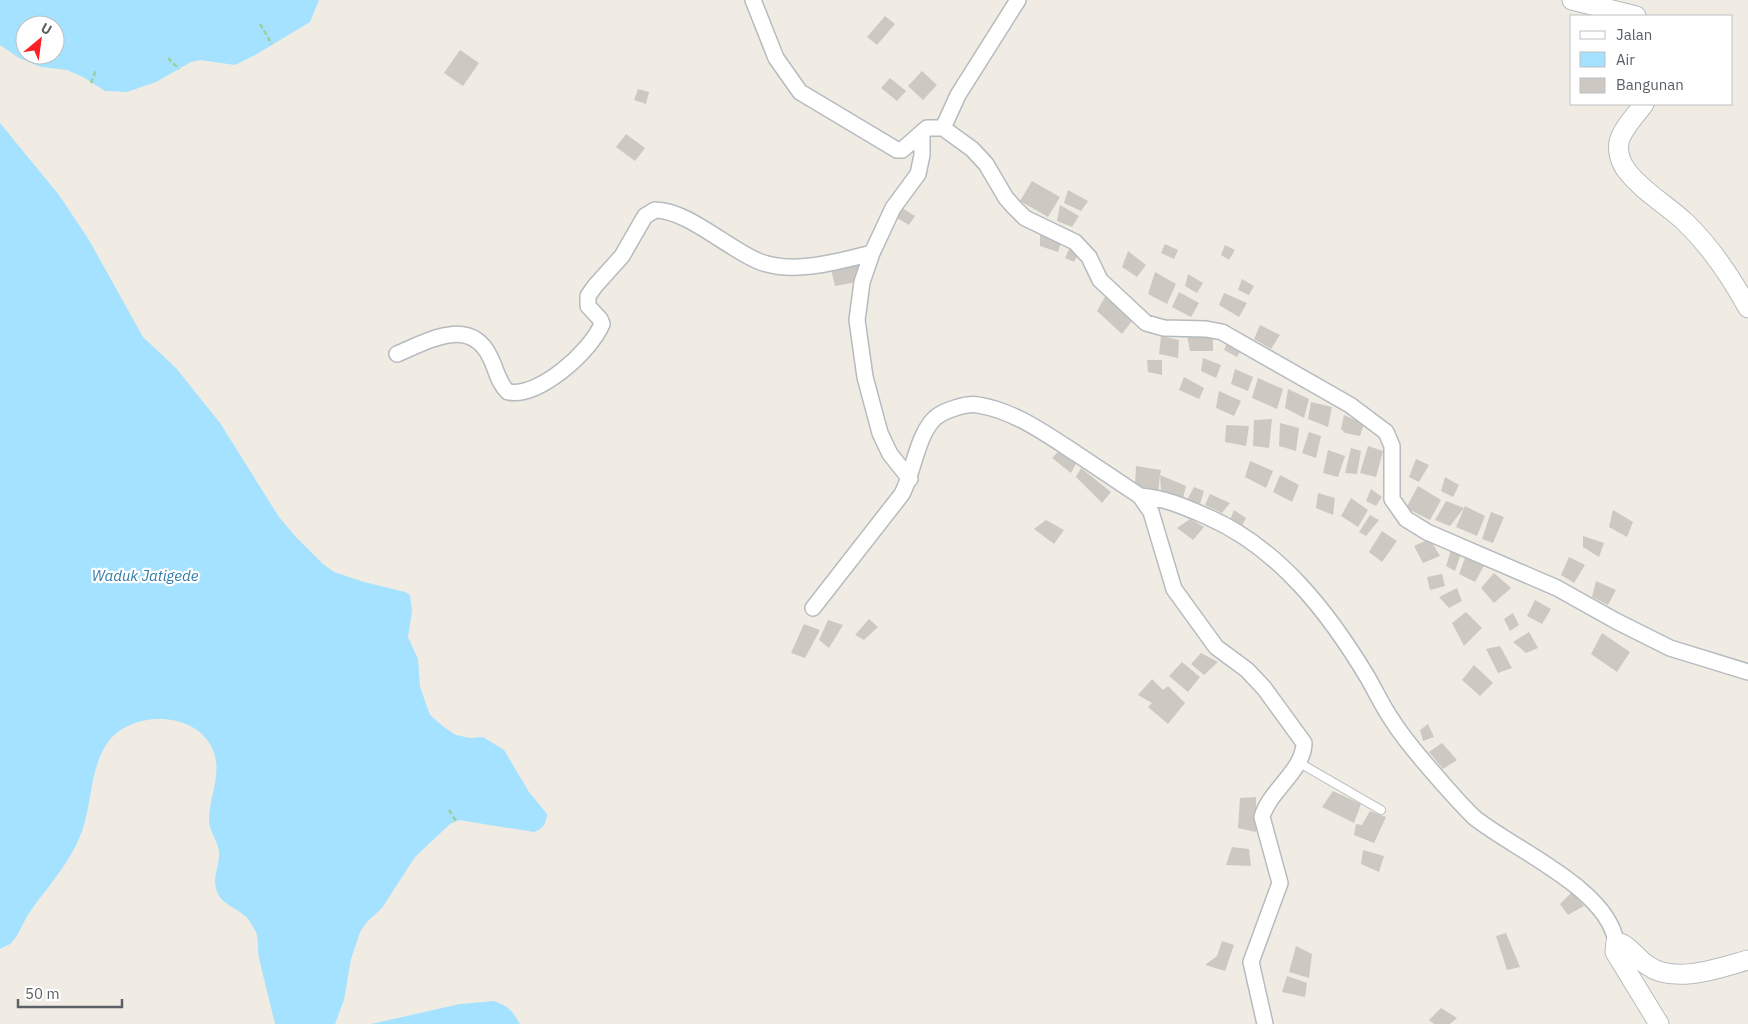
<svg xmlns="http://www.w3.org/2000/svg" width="1748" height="1024" font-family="'IBM Plex Sans',sans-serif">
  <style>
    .water { fill: #a4e2ff; fill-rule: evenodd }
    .building { fill: #cdc9c2 }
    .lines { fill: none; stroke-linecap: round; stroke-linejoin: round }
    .service-casing { stroke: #b6bbbf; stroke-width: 10 }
    .minor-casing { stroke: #b6bbbf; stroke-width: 18 }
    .tertiary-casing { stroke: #b6bbbf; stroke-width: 21 }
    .path { stroke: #98d1a1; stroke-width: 2.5; stroke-dasharray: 5 2.5; stroke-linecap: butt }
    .service { stroke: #fff; stroke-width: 8 }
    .minor { stroke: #fff; stroke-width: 15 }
    .tertiary { stroke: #fff; stroke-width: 19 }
    .labels { text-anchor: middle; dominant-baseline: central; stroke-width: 4.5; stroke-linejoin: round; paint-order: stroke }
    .water-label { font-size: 15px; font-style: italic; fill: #337aa8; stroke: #fff }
  </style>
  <rect width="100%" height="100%" fill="#f0ece3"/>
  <!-- water -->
  <path class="water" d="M0 0H319L310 22 257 54 235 65 200 60 191 62 156 82 127 92 105 91 83 77 67 70 41 67 19 58 0 45ZM25 25H55V55H25Z
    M0 123 59 195 89 240 143 337 176 368 220 423 279 517 295 536 323 564 334 572 364 582 405 592 410 595 412 611 408 637 418 659 420 687 430 715 445 728 456 735 470 738 483 737 504 750 529 792 547 814C546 824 543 829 534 832L459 820 450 824 415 857 382 908 367 922 360 932 351 959 344 1000 335 1024H275C270 1002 264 980 259 958 257 950 259 939 256 932 254 928 250 922 248 919 238 907 219 905 216 888 213 877 219 866 219 855 220 844 210 833 209 822 208 798 224 772 212 748 194 710 131 711 108 742 91 766 92 798 84 825 73 862 46 887 26 918 21 927 18 937 10 944 7 946 3 947 0 949Z
    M494 1001C508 1006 513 1011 520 1024H371L460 1004Z"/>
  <!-- building -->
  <path class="building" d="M885 16 895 24 877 45 867 37Z
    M460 50 479 63 463 86 444 73Z
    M922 71 937 85 923 100 908 86Z
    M890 78 906 91 897 101 881 88Z
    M638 89 649 92 646 104 634 100Z
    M626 134 645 148 635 161 616 147Z
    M1032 181 1060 197 1048 217 1020 201Z
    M1068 190 1088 201 1081 211 1064 203Z
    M1060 205 1079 216 1072 227 1057 221Z
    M899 206 915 216 909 225 892 215Z
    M1040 231 1062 240 1058 252 1040 246Z
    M1165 244 1178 250 1174 259 1161 253Z
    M1225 245 1235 250 1229 260 1221 255Z
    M1070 247 1079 253 1074 262 1065 258Z
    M1128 251 1146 265 1137 277 1122 267Z
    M859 264 862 281 835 286 831 269Z
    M1155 272 1176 284 1167 304 1148 294Z
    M1188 274 1203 283 1197 293 1185 286Z
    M1242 279 1254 286 1249 295 1238 290Z
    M1179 292 1199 303 1191 317 1172 307Z
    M1224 293 1247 303 1239 317 1219 305Z
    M1106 295 1132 321 1122 334 1097 311Z
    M1260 325 1280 335 1271 349 1254 339Z
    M1187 335 1213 338V351H1190Z
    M1161 336 1179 340 1178 358 1159 354Z
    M1227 343 1241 350 1237 357 1224 350Z
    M1203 358 1221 365 1216 378 1201 371Z
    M1147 360H1162V375L1148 372Z
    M1235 369 1253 377 1248 391 1231 384Z
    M1184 377 1204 388 1199 399 1179 390Z
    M1258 378 1283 389 1277 409 1252 398Z
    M1288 389 1309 399 1304 418 1285 408Z
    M1219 391 1241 401 1234 416 1216 408Z
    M1311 402 1332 407 1328 427 1308 419Z
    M1344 415 1364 424 1360 436 1345 433 1341 429Z
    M1272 419 1269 448 1253 446 1254 420Z
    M1280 423 1299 428 1296 451 1279 446Z
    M1226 425 1249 426 1246 446 1225 442Z
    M1309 432 1321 436 1316 458 1302 453Z
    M1368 446 1383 451 1376 477 1360 473Z
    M1351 448 1361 451 1357 474 1345 473Z
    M1060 450 1078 460 1071 473 1052 458Z
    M1328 450 1345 456 1338 477 1323 473Z
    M1416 459 1429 465 1419 482 1409 477Z
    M1250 461 1273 471 1266 488 1245 477Z
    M1136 466 1161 470 1160 475 1186 486 1183 498 1161 492 1160 475 1158 493 1135 486Z
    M1081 468 1111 492 1102 503 1076 477Z
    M1280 475 1299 485 1292 502 1273 492Z
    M1445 477 1459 485 1453 497 1441 491Z
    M1418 486 1441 500 1430 520 1406 508Z
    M1194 487 1204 491 1200 504 1187 500Z
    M1371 489 1382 497 1376 506 1366 501Z
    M1318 493 1335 498 1333 515 1316 508Z
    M1210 494 1230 503 1222 513 1205 505Z
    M1351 498 1368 510 1358 527 1341 516Z
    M1446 501 1464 508 1450 526 1435 520Z
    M1465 506 1485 516 1477 536 1456 527Z
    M1234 510 1246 518 1242 526 1230 520Z
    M1613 510 1633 522 1627 537 1609 527Z
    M1491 512 1504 517 1493 543 1482 539Z
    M1370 515 1379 520 1366 536 1359 532Z
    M1190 519 1204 527 1193 540 1177 528Z
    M1046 520 1064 530 1054 544 1034 529Z
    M1382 531 1397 541 1382 562 1369 552Z
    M1583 536 1604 543 1599 557 1583 547Z
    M1430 539 1440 556 1423 563 1414 546Z
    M1451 550 1461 554 1455 571 1446 566Z
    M1466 555 1485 564 1475 582 1459 574Z
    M1569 557 1585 565 1574 583 1561 575Z
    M1494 573 1511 588 1494 603 1481 588Z
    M1442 574 1445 586 1430 590 1427 577Z
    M1596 581 1616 590 1608 605 1592 597Z
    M1457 588 1462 601 1449 608 1439 597Z
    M1535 600 1551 609 1542 624 1527 616Z
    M1466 612 1482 628 1464 646 1452 623Z
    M1513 613 1519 625 1510 631 1504 619Z
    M869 619 878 627 864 640 855 635Z
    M828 620 843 625 829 648 819 640Z
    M804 624 820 630 805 658 791 653Z
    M1529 632 1538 648 1526 653 1513 642Z
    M1602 633 1630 652 1617 672 1591 654Z
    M1500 646 1512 668 1498 673 1486 649Z
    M1201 653 1218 662 1204 675 1191 664Z
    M1182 662 1200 677 1188 692 1169 676Z
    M1474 665 1493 683 1480 696 1462 680Z
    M1152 679 1163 690 1168 686 1185 703 1168 724 1148 707 1152 703 1138 695Z
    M1428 724 1434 737 1423 741 1420 730Z
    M1442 743 1457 760 1443 769 1429 752Z
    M1333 791 1361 804 1354 823 1322 807Z
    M1256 797V832L1238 828 1240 798Z
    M1370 811 1386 817 1374 843 1354 835 1356 824 1362 825Z
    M1232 847 1249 849 1251 866 1226 865Z
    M1363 850 1384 856 1379 872 1361 864Z
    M1572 892 1584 906 1568 915 1560 904Z
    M1506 933 1520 967 1507 970 1496 936Z
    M1222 941 1234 945 1225 971 1205 965 1217 956Z
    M1296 946 1312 954 1309 978 1289 972Z
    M1287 976 1307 983 1305 997 1282 992Z
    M1441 1008 1457 1018 1450 1024H1434L1429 1020Z"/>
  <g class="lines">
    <!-- service casing -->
    <g class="service-casing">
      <path id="service" d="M1298 762 1381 810"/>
    </g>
    <!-- minor casing -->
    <g class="minor-casing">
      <path id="minor" d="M753 0 776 58 800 92 897 150H902L927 128H943L972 149 986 164 1006 198 1014 207 1025 218 1075 242 1089 257 1100 280 1146 323 1164 328 1206 329 1222 332 1350 405 1386 432 1392 446V499L1406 519 1427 532 1557 588 1616 621 1670 648 1748 672
        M943 128 958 95 1018 0
        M397 354C426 342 470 315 490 357 496 368 498 383 508 392 539 398 591 351 602 324L600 319 588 306V296L595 286 622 256 645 216 655 210C687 210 727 248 758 261 792 275 837 262 872 253
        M910 479 890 454 880 433 865 377 857 320 862 282 872 253 893 208 918 174 922 155V132
        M1140 496C1165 498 1185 507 1208 517 1279 548 1329 613 1368 678 1376 692 1383 707 1392 720 1407 744 1426 764 1444 785 1454 796 1464 808 1475 818 1515 850 1608 889 1616 942
        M813 608 902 494C914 471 917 435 935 418 944 410 967 403 978 405 1015 411 1046 434 1077 454 1098 468 1119 482 1140 496L1151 512 1174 589 1216 647 1247 670 1264 688 1304 743C1304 770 1269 791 1262 817L1280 883 1251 962 1265 1024"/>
    </g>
    <!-- tertiary casing -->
    <g class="tertiary-casing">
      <path id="tertiary" d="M1572 0 1636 16
        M1644 104C1636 115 1622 129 1619 142 1617 151 1621 164 1627 171 1643 192 1666 204 1685 222 1711 247 1731 277 1748 308
        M1659 1024 1615 952 1616 942C1628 943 1637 959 1647 965 1674 985 1719 968 1748 960"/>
    </g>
    <!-- path -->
    <path class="path" d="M260 24 272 44
      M168 58 179 69
      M91 83 96 70
      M449 810 456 821"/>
    <!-- service -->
    <use href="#service" class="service"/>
    <!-- minor -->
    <use href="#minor" class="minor"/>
    <!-- tertiary -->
    <use href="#tertiary" class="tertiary"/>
  </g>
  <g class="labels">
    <!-- water labels -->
    <g class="water-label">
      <text x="145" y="575">Waduk Jatigede</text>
    </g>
  </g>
  <!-- legend -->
  <rect x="1570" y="15" width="162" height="90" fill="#ffffff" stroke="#bdc0c2"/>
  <rect x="1580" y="31" width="25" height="8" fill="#ffffff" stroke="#bdc0c2"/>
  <text x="1616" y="40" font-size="15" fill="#5b6166">Jalan</text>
  <rect x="1580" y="52" width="25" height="15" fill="#a4e2ff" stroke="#bdc0c2"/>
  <text x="1616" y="65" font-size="15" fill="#5b6166">Air</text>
  <rect x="1580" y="78" width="25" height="15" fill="#cdc9c2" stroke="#bdc0c2"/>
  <text x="1616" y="90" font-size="15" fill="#5b6166">Bangunan</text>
  <!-- north arrow -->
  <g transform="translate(40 40) rotate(29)"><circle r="24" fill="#ffffff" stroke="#bdc0c2"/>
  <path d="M0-4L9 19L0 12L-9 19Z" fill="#f92028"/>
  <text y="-8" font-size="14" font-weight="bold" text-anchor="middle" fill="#5b6166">U</text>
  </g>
  <!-- scale -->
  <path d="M18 999v8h104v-8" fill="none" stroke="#5b6166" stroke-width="2.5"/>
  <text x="25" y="999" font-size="15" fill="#5b6166" stroke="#ffffff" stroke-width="4" paint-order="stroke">50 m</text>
</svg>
